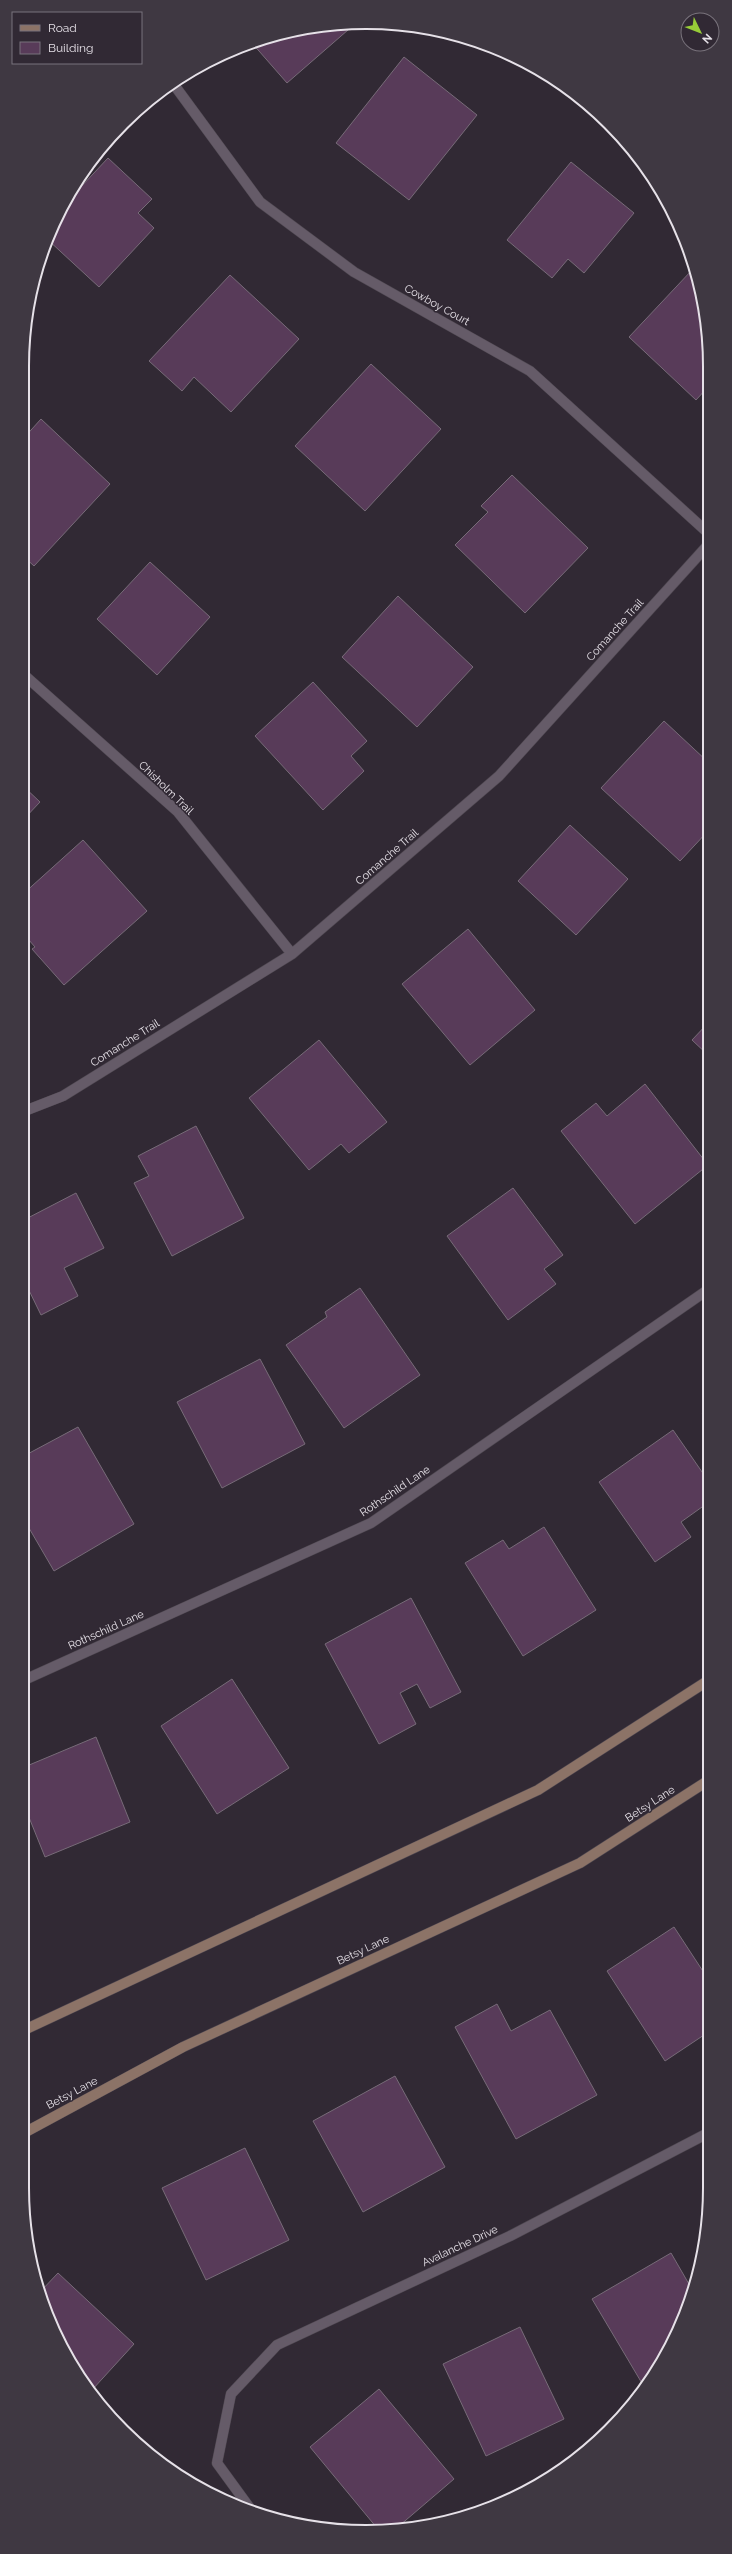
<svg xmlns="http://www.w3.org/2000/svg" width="732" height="2554" font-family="Raleway,sans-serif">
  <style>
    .building { fill: #583b59; stroke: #776b78 }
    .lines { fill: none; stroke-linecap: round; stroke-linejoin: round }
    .minor-casing { stroke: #4e4750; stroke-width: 11 }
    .secondary-casing { stroke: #4e4750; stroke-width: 11 }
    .minor { stroke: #655b68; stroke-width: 10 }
    .secondary { stroke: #8c7367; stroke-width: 10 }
    .labels { text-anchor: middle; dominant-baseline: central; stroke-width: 3; stroke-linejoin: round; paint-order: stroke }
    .street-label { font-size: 11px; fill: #e6e1e8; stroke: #312934 }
    .rim { fill: none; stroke: #e6e1e8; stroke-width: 2 }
  </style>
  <rect width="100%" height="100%" fill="#312934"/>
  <!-- building -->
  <path class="building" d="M356 23 287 83 252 43 299 29Z
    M404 57 477 115 409 200 336 143Z
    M108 158 152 199 138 213 154 228 99 287 47 239 64 205Z
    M571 162 634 213 584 273 568 259 552 278 507 240Z
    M692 270 707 321V388L696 400 629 337Z
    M230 275 299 339 231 412 194 377 182 391 149 361Z
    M371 364 441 429 365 511 295 446Z
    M41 419 110 484 34 566 22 555V440Z
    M512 475 588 548 525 613 455 545 488 512 481 506Z
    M150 562 210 617 157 675 97 619Z
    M398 596 473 667 417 727 342 657Z
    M313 682 367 741 351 756 364 771 323 810 255 736Z
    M664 721 708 762V831L680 861 601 788Z
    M22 785 40 802 22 821Z
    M570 825 628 879 576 935 518 881Z
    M83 840 147 911 64 985 32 949 35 947 22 932V895Z
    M468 929 535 1010 470 1065 402 984Z
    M708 1023V1055L692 1040Z
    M319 1040 387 1122 349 1153 341 1144 309 1170 249 1098Z
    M645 1084 708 1165 635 1224 561 1131 596 1103 607 1116Z
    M196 1126 244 1218 172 1256 134 1183 149 1176 138 1156Z
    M513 1188 563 1255 544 1269 556 1284 508 1320 447 1236Z
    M76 1193 104 1248 64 1268 78 1296 41 1315 22 1276V1221Z
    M360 1288 420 1375 344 1428 286 1345 327 1317 325 1312Z
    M260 1359 305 1444 222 1488 177 1402Z
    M709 1407V1421L702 1413Z
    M78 1427 134 1524 54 1571 22 1516V1457Z
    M673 1430 709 1482V1502L681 1522 691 1537 655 1562 599 1482Z
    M544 1527 596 1610 523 1656 465 1563 503 1540 509 1549Z
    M411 1598 461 1692 430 1708 417 1684 400 1693 416 1724 379 1744 325 1644Z
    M232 1679 289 1768 217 1814 161 1726Z
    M96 1737 130 1822 45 1857 22 1800V1768Z
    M674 1927 710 1982V2031L665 2061 607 1971Z
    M497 2004 511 2031 550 2010 597 2095 516 2139 455 2027Z
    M395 2076 445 2167 363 2212 313 2121Z
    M245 2148 289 2240 206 2280 162 2188Z
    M671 2253 693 2291 684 2319 652 2379 643 2385 592 2299Z
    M58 2273 134 2344 92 2390 48 2319 40 2292Z
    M520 2327 564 2419 486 2456 443 2364Z
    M379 2389 454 2479 399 2526 377 2528 310 2447Z"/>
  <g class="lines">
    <!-- minor casing -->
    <g class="minor-casing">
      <path id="minor" d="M172 82 260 202 354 272 530 371 707 532
        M22 673 178 812 292 954
        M22 1112 63 1096 292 954 499 776 707 546
        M22 1681 371 1523 709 1289
        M252 2511 217 2463 231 2394 277 2345 510 2236 710 2132"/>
    </g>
    <!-- secondary casing -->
    <g class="secondary-casing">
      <path id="secondary" d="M22 2031 538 1790 709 1680
        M22 2134 183 2047 580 1863 709 1780"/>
    </g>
    <!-- minor -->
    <use href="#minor" class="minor"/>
    <!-- secondary -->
    <use href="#secondary" class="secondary"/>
  </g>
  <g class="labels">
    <!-- street labels -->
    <g class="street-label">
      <text transform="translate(437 305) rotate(29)">Cowboy Court</text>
      <text transform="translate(615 630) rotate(-48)">Comanche Trail</text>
      <text transform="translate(166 788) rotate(44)">Chisholm Trail</text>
      <text transform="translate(387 857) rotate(-41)">Comanche Trail</text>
      <text transform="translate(125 1043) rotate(-32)">Comanche Trail</text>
      <text transform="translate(395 1491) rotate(-34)">Rothschild Lane</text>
      <text transform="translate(106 1630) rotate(-24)">Rothschild Lane</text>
      <text transform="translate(650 1804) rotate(-33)">Betsy Lane</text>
      <text transform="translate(363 1950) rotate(-25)">Betsy Lane</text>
      <text transform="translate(72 2093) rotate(-28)">Betsy Lane</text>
      <text transform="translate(460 2246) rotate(-25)">Avalanche Drive</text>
    </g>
  </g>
  <!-- crop -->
  <path d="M0 0H732V2554H0ZM366 29H366A337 337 0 0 1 703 366V2188A337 337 0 0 1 366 2525H366A337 337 0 0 1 29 2188V366A337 337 0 0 1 366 29Z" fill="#3f3842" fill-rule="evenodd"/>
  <path class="rim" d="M366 29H366A337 337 0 0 1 703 366V2188A337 337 0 0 1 366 2525H366A337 337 0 0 1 29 2188V366A337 337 0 0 1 366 29Z"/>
  <!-- legend -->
  <rect x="12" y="12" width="130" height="52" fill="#312934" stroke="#79737c"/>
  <rect x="20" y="25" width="20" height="6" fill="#8c7367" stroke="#79737c"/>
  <text x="48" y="32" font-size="12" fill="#e6e1e8">Road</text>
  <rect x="20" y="42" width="20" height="12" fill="#583b59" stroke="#79737c"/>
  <text x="48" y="52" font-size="12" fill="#e6e1e8">Building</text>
  <!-- north arrow -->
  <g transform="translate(700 32) rotate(133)"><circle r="19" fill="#312934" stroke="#79737c"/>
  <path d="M0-3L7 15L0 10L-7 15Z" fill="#97cc38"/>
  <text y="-6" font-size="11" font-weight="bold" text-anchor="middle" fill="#e6e1e8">N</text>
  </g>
</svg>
